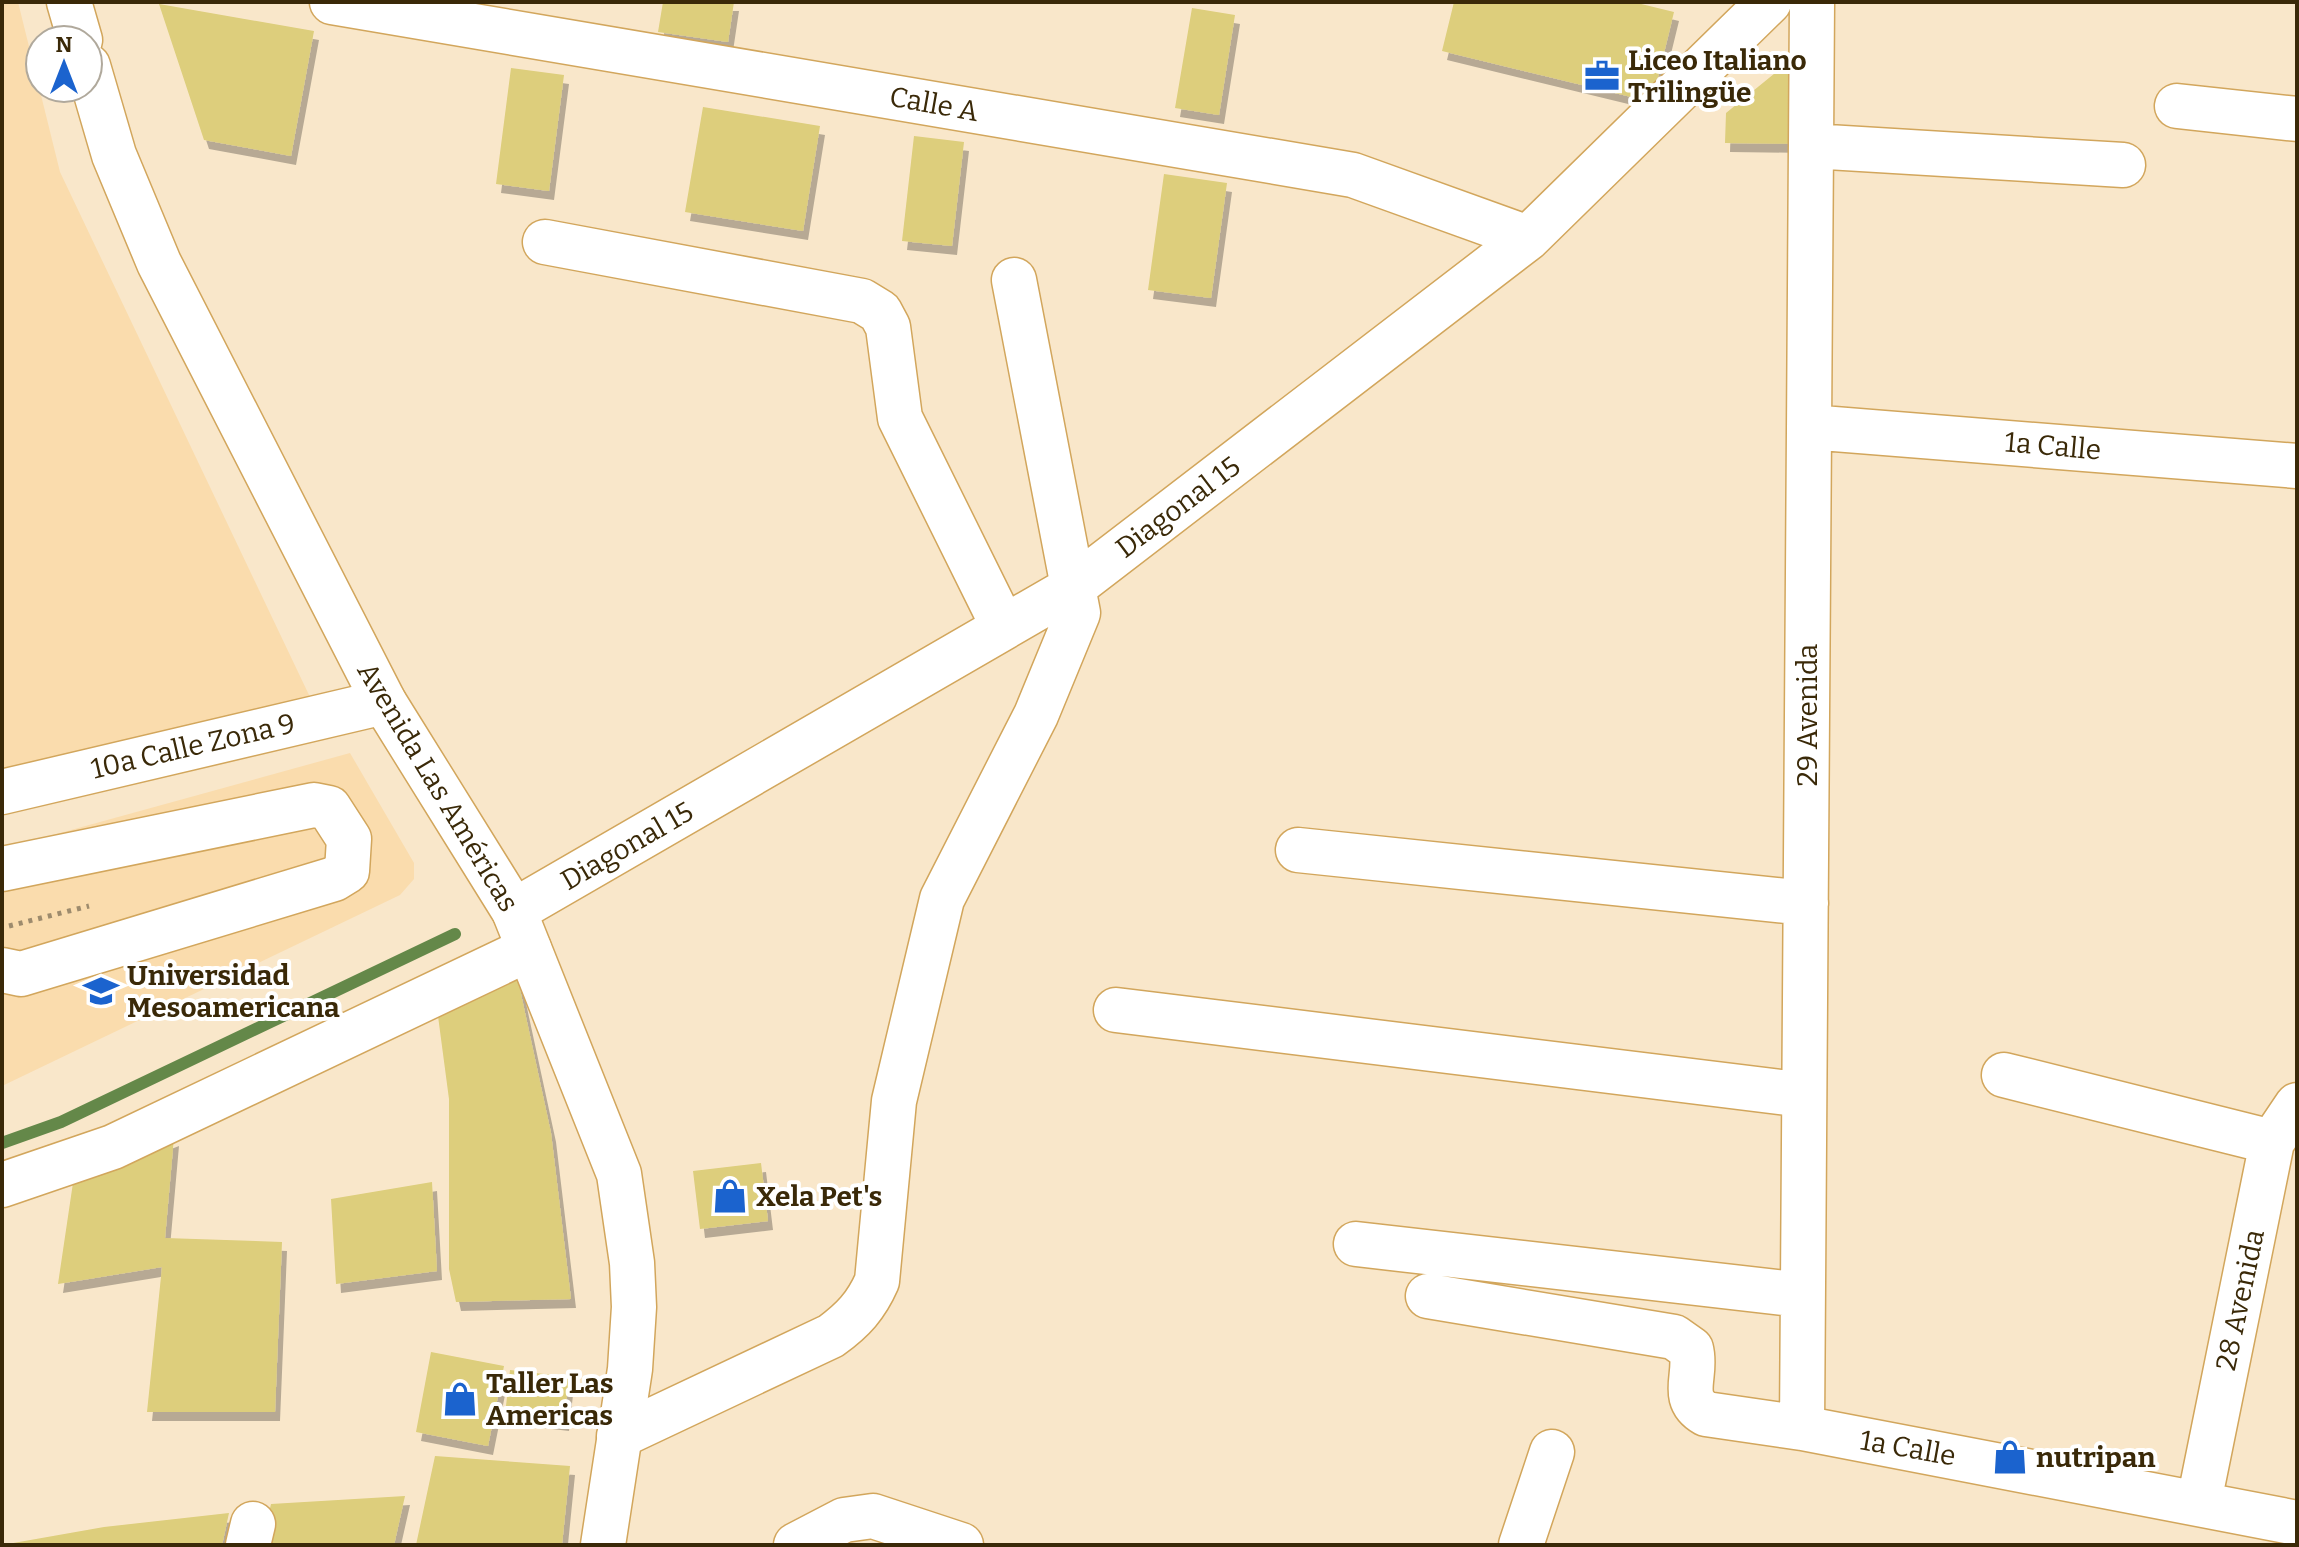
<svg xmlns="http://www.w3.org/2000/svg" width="2299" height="1547" font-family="Bitter,serif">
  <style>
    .built { fill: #fadcad }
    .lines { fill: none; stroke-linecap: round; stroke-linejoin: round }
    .stream { stroke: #648849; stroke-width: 12 }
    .building { fill: #ddce7b; filter: url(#shadow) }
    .minor-casing { stroke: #d2a65c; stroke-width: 47 }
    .major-casing { stroke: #d2a65c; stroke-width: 47 }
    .path { stroke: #9d8b6d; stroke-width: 5; stroke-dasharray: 4 6; stroke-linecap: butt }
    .minor { stroke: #fff; stroke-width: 44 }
    .major { stroke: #fff; stroke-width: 44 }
    .labels { text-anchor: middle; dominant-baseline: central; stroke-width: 8; stroke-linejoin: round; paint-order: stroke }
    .poi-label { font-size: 28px; font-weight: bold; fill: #3a2908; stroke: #fff; text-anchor: start }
    .street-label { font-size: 28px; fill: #3a2908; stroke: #fff }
  </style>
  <defs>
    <filter id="shadow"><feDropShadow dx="5" dy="9" stdDeviation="0" flood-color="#0004"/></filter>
  </defs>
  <rect width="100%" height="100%" fill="#f9e7ca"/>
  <!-- built -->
  <path class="built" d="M2 2H18L60 172 319 716 2 787Z
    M350 753 414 863V879L400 895 2 1086V849Z"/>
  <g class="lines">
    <!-- stream -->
    <path class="stream" d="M2 1143 61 1122 455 934"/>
  </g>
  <!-- building -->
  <path class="building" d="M663 2H734L728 42 658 32Z
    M1454 2H1633L1674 12 1652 102 1442 51Z
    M159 4 314 31 291 156 204 140Z
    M1192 8 1235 15 1219 115 1175 108Z
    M511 68 564 75 549 191 496 184Z
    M1780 69 1807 77 1806 144 1725 143 1726 113Z
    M703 107 820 126 803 231 685 212Z
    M914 136 964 142 952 246 902 241Z
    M1164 174 1227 183 1211 298 1148 290Z
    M516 971 551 1133 571 1299 456 1302 449 1269V1099L436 1001Z
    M174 1137 165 1238 282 1242 275 1412H147L162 1267 58 1284 74 1176Z
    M761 1163 768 1221 700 1229 693 1171Z
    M432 1182 437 1271 336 1284 331 1199Z
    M431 1352 504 1366 488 1446 416 1432Z
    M510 1370 569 1377 564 1422 505 1415Z
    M435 1456 570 1466 562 1545H416Z
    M405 1496 394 1545H262L271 1504Z
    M229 1513 222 1545H2L104 1527Z"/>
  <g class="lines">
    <!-- minor casing -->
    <g class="minor-casing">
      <path id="minor" d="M332 2 1353 175 1528 238
        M2177 106 2297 119
        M1811 146 2123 165
        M545 242 862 301 880 312 888 327 900 418 1003 626
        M1809 427 2297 466
        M2 792 384 702
        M1298 850 1806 903
        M2 869 314 805 329 808 349 839 347 871 334 879 21 974 2 970
        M514 911 1072 588 1528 238 1769 2
        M1116 1010 1804 1095
        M2004 1075 2272 1142
        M2 1185 113 1147 529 949
        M1356 1244 1802 1295
        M1428 1296 1674 1337 1691 1349C1698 1375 1678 1398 1706 1414L1802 1428 2297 1523
        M1802 1428 1812 2
        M619 1436 831 1336C853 1320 866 1306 877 1281L894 1101 942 899 1036 715 1078 613 1014 280
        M2199 1502 2272 1142 2297 1105
        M248 1545 253 1524
        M796 1545 844 1520 873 1516 961 1545
        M1521 1545 1552 1452"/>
    </g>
    <!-- major casing -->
    <g class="major-casing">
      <path id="major" d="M69 2 80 40
        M88 66 114 155 159 263 384 702 514 911 619 1174 632 1263 634 1307 630 1369 603 1545"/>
    </g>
    <!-- path -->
    <path class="path" d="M9 926 89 906"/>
    <!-- minor -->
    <use href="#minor" class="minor"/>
    <!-- major -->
    <use href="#major" class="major"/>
  </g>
  <!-- icons -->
  <defs>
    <g id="office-bare" transform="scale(2.76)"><path d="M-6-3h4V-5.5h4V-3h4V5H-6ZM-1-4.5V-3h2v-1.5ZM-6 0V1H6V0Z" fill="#1b63ce" stroke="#fff" stroke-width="2.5" paint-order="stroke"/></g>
    <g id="university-bare" transform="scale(2.76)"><path d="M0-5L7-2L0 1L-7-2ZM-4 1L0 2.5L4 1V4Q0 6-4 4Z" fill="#1b63ce" stroke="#fff" stroke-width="2.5" paint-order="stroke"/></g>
    <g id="shop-bare" transform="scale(2.76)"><path d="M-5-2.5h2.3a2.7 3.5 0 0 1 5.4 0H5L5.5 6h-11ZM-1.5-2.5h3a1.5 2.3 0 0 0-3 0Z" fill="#1b63ce" stroke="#fff" stroke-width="2.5" paint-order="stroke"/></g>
  </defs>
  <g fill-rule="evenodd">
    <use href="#office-bare" x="1602" y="76"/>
    <use href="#university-bare" x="101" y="991"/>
    <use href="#shop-bare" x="730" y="1196"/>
    <use href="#shop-bare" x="460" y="1399"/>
    <use href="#shop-bare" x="2010" y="1457"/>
  </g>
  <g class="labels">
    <!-- poi labels -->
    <g class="poi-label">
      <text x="1628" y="60">Liceo Italiano<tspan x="1628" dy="32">Trilingüe</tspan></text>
      <text x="127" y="975">Universidad<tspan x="127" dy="32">Mesoamericana</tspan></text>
      <text x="756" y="1196">Xela Pet's</text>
      <text x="486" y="1383">Taller Las<tspan x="486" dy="32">Americas</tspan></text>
      <text x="2036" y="1457">nutripan</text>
    </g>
    <!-- street labels -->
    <g class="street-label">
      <text transform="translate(934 104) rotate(10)">Calle A</text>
      <text transform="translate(2053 446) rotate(5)">1a Calle</text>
      <text transform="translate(1178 507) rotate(-37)">Diagonal 15</text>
      <text transform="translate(1807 715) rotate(-90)">29 Avenida</text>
      <text transform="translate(193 746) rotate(-13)">10a Calle Zona 9</text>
      <text transform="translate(438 787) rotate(59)">Avenida Las Américas</text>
      <text transform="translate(627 846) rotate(-30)">Diagonal 15</text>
      <text transform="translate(2240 1300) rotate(-78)">28 Avenida</text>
      <text transform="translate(1908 1448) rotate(10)">1a Calle</text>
    </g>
  </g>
  <!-- border -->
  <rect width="2299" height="1547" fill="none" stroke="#3a2908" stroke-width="8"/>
  <!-- north arrow -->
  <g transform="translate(64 64)"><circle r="38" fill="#ffffff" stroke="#b0a99c" stroke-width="2"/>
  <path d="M0-6L14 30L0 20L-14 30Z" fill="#1b63ce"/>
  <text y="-12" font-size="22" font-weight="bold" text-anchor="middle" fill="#3a2908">N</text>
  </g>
</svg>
